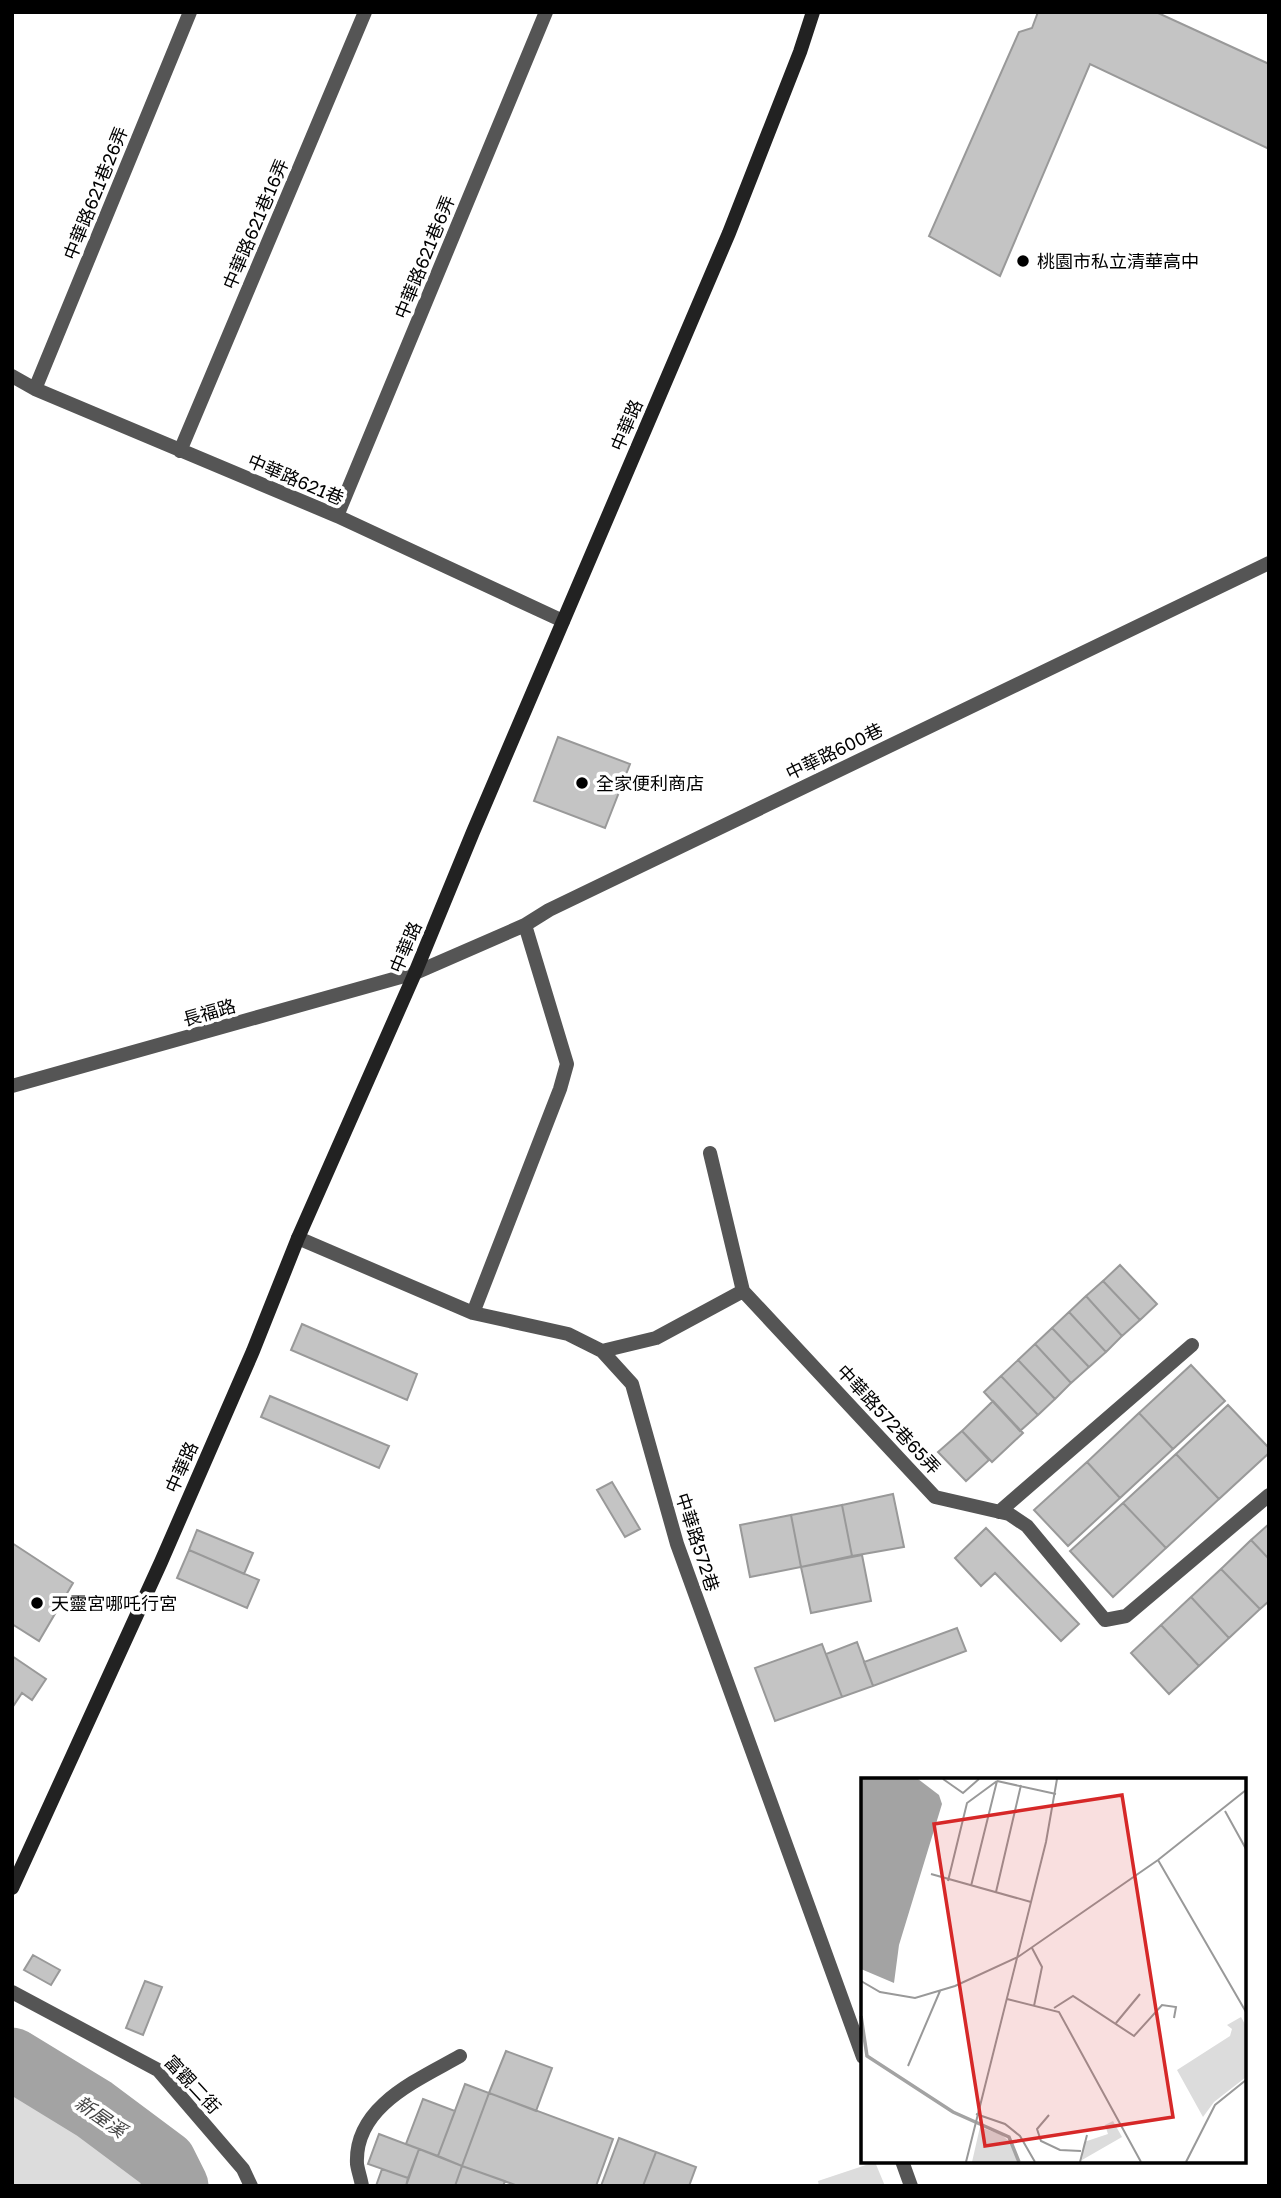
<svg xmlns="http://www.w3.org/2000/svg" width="1281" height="2198" font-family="'Golos Text','Noto Sans TC',sans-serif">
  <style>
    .green { fill: #dcdcdc }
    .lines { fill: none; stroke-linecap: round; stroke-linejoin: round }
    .river { stroke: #a3a3a3; stroke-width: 63 }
    .building { fill: #c4c4c4; stroke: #999; stroke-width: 2 }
    .minor { stroke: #555; stroke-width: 14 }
    .tertiary { stroke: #555; stroke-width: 14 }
    .secondary { stroke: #222; stroke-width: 14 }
    .poi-dot { fill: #000; stroke: #fff; stroke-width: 2.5 }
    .labels { text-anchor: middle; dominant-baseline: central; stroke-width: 7; stroke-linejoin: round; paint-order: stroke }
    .street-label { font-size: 18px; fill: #000; stroke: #fff }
    .poi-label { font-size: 18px; fill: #000; stroke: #fff; text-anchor: start }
    .water-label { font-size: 19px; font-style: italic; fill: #444; stroke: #fff }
    .inset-river { fill: none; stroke: #a3a3a3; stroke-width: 3.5 }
    .inset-road { fill: none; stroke: #999; stroke-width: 2 }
    .view { fill: #d62828; fill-opacity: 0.15; stroke: #d62828; stroke-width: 3.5 }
    .inset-edge { fill: none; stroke: #000; stroke-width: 3.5 }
  </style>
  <rect width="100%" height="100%" fill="#fff"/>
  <!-- green -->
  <path class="green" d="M12 2081 124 2142 159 2186H12Z
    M875 2162 885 2186H819L818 2181Z"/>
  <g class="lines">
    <!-- river -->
    <path class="river" d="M12 2059 94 2109 165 2162 177 2186"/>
  </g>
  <!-- building -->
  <path class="building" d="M1038 12H1156L1269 64V149L1090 64 1000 276 929 236 1019 32 1032 28Z
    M558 737 630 764 605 828 534 801Z
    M1120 1265 1157 1304 1140 1320 1103 1281Z
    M1103 1281 1140 1320 1122 1336 1086 1296Z
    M1086 1296 1122 1336 1106 1352 1069 1312Z
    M1069 1312 1106 1352 1089 1367 1052 1328Z
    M302 1324 417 1374 407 1400 291 1350Z
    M1052 1328 1089 1367 1071 1383 1035 1344Z
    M1035 1344 1071 1383 1055 1399 1018 1360Z
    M1018 1360 1055 1399 1038 1415 1001 1376Z
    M1191 1365 1225 1401 1173 1449 1139 1413Z
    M1001 1376 1038 1415 1020 1431 984 1392Z
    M270 1396 389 1446 379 1468 261 1417Z
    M993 1401 1023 1433 992 1462 962 1431Z
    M1228 1405 1269 1448V1453L1219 1499 1176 1454Z
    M1139 1413 1173 1449 1120 1498 1087 1462Z
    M962 1431 989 1460 966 1481 938 1452Z
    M1176 1454 1219 1499 1166 1548 1123 1503Z
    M1087 1462 1120 1498 1068 1546 1034 1510Z
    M612 1482 640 1529 625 1537 597 1490Z
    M893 1494 904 1547 852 1556 842 1505Z
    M1123 1503 1166 1548 1113 1597 1070 1551Z
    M842 1505 852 1556 801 1567 791 1515Z
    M791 1515 801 1567 750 1577 740 1525Z
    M1269 1524V1559L1251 1540Z
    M986 1528 1079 1624 1061 1641 995 1573 981 1586 955 1558Z
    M197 1530 253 1553 244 1574 189 1550Z
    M1251 1540 1269 1559V1601L1260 1609 1221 1569Z
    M12 1543 73 1583 39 1641 12 1624Z
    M189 1550 259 1580 247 1608 177 1578Z
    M862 1555 871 1601 811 1613 801 1567Z
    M1221 1569 1260 1609 1229 1638 1191 1597Z
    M1191 1597 1229 1638 1199 1666 1161 1625Z
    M1161 1625 1199 1666 1169 1694 1131 1653Z
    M957 1628 966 1651 873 1686 864 1662Z
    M857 1642 873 1686 842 1697 826 1654Z
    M822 1644 842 1697 775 1721 755 1668Z
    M12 1656 46 1679 32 1700 22 1693 12 1708Z
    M33 1955 60 1970 51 1985 24 1970Z
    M145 1981 162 1987 143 2035 126 2028Z
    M506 2051 552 2068 536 2111 489 2093Z
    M465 2084 489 2093 462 2166 438 2156Z
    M489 2093 613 2139 596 2186H518L462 2166Z
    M423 2099 455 2111 438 2156 406 2144Z
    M379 2134 419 2149 408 2178 368 2164Z
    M619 2138 656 2152 643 2186H601Z
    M419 2149 462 2166 455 2186H406Z
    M656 2152 696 2167 689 2186H643Z
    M462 2166 505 2181 503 2186H455Z
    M382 2169 408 2178 406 2186H376Z"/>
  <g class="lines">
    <!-- minor -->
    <path class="minor" d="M12 376 35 389 337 516 563 621
      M35 389 190 12
      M180 451 365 12
      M337 516 546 12
      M415 973 525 925 549 910 1269 563
      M710 1153 743 1291
      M298 1238 473 1313 568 1334 602 1351 632 1384 677 1544 863 2057
      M473 1313 560 1089 567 1064 525 925
      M602 1351 656 1338 743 1291 935 1497 1009 1514 1027 1526 1105 1620 1126 1616 1269 1495
      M999 1512 1192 1345
      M12 1992 158 2070 243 2169 251 2186
      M902 2161 911 2186
      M362 2186C361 2179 358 2171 357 2164 354 2106 418 2080 460 2056"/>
    <!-- tertiary -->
    <path class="tertiary" d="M12 1086 415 973"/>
    <!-- secondary -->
    <path class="secondary" d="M12 1888 161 1562 253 1351 298 1238 415 973 473 832 729 233 800 52 813 12"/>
  </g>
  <!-- markers -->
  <g class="poi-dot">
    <circle cx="1023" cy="261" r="7"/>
    <circle cx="582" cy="783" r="7"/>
    <circle cx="37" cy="1603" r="7"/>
  </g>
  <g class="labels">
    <!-- street labels -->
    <g class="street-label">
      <text transform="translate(95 193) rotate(-68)">中華路621巷26弄</text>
      <text transform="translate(255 224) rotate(-67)">中華路621巷16弄</text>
      <text transform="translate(424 257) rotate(-68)">中華路621巷6弄</text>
      <text transform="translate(626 425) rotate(-67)">中華路</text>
      <text transform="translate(296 479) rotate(23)">中華路621巷</text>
      <text transform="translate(834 751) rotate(-26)">中華路600巷</text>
      <text transform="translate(405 947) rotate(-67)">中華路</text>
      <text transform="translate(209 1012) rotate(-16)">長福路</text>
      <text transform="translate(889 1419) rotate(47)">中華路572巷65弄</text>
      <text transform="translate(181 1467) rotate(-66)">中華路</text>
      <text transform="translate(698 1542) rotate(72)">中華路572巷</text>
      <text transform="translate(193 2084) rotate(47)">富觀二街</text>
    </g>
    <!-- poi labels -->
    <g class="poi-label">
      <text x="1037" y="261">桃園市私立清華高中</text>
      <text x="596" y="783">全家便利商店</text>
      <text x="51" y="1603">天靈宮哪吒行宮</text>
    </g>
    <!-- water labels -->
    <g class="water-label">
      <text transform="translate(101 2116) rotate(35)">新屋溪</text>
    </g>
  </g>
  <!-- overview -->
  <g transform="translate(861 1778)">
    <rect width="385" height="385" fill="#fff"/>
    <path d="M380 239 385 248V299L353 324 342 339 316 292 369 258 371 251 366 247ZM252 343 261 359 221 382 223 364 247 356 244 347ZM119 349 141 357 153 368 156 384H111Z" fill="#dcdcdc"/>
    <path d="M0 1H57L78 17 81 26 38 167 33 205 0 191Z" fill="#a3a3a3"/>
    <path class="inset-river" d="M0 238 6 278 92 334 148 359 158 384"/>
    <path class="inset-road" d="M82 1 102 15 118 1M136 3 195 16M364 33 385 71M297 82 385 234M70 96 170 124M87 103 106 25 136 3M110 108 136 3M135 114 160 7M171 170 181 189 173 228M0 203 19 214 54 220 94 208 157 179 297 82 385 12M146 221 198 234 280 384M193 230 212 218 273 258 301 227 315 229 313 240M255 245 279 216M47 288 79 213M115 336 144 346 159 358 174 384M188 337 176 351 180 363 199 372 220 373M105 384 185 64 196 1M219 384 226 357M325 384 354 327 385 302"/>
    <path class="view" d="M261 17 312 339 124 368 73 46Z"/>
    <rect width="385" height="385" class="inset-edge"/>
  </g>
  <!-- border -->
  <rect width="1281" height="2198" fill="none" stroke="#000000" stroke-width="28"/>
</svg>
